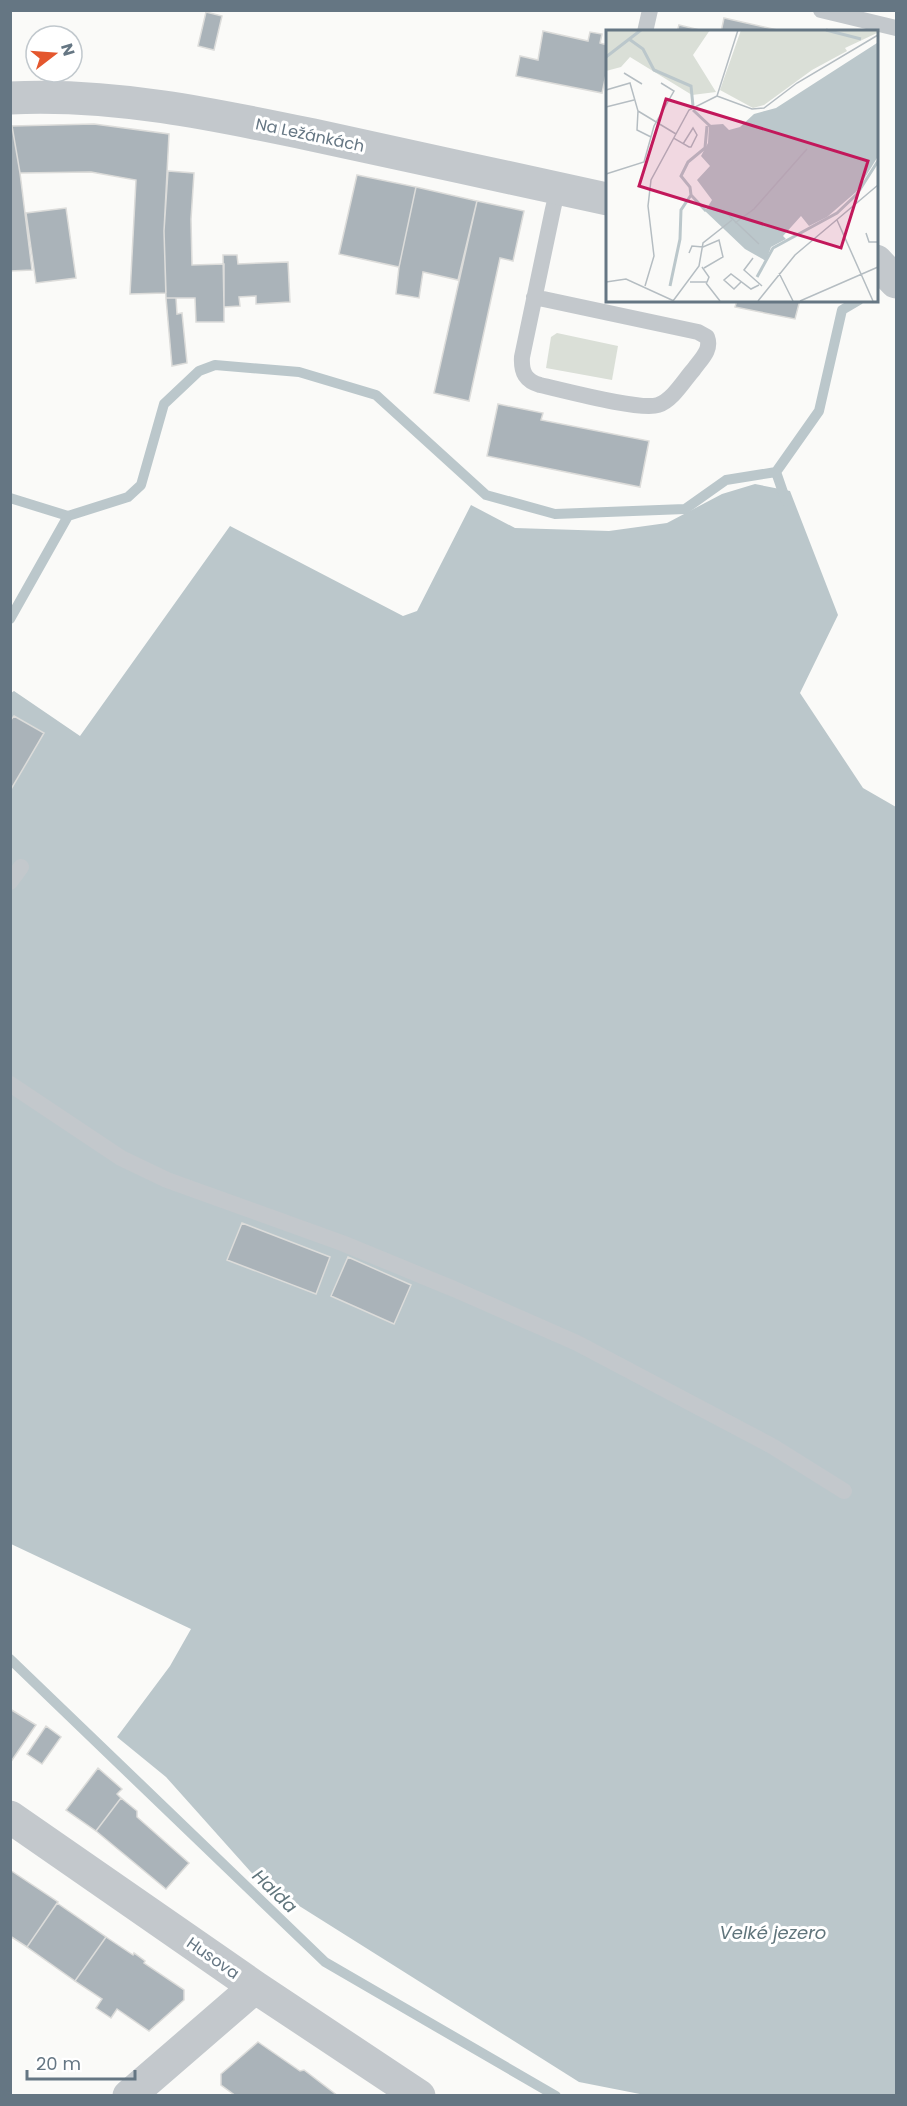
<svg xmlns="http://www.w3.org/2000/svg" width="907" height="2106" font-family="Poppins,sans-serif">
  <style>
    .green { fill: #dadfd7 }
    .water { fill: #bbc7cb }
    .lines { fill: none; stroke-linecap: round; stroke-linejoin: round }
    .stream { stroke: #bbc7cb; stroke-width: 10 }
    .building { fill: #aab3b9; stroke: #dcdcda; stroke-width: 1.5 }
    .service { stroke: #c3c8cc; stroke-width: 16 }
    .minor { stroke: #c3c8cc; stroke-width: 33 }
    .labels { text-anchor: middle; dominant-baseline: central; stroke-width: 6; stroke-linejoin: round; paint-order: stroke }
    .street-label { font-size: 16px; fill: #657683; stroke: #fff }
    .water-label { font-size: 18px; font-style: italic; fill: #60757c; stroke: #fff }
    .inset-river { fill: none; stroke: #bbc7cb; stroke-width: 3 }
    .inset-road { fill: none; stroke: #b5bdc2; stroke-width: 1.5 }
    .view { fill: #c2185b; fill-opacity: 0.15; stroke: #c2185b; stroke-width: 3 }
    .inset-edge { fill: none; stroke: #657683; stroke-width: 3 }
  </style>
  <rect width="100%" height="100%" fill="#fafaf8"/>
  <!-- green -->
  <path class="green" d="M557 333 618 346 612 380 546 368 551 337Z"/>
  <!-- water -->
  <path class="water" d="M755 484 790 491 838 615 800 693 863 788 896 807V2095L650 2096 579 2082 258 1880 166 1777 117 1737 170 1666 191 1629 11 1544V693L14 691 80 736 230 526 403 616 417 611 471 505 515 528 609 531 667 523 722 494Z"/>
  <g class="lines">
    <!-- stream -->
    <path class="stream" d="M10 498 68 516 128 497 141 485 164 404 199 371 215 365 299 372 376 395 486 495 555 514 685 509 726 480 776 472
      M786 501 776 472 819 411 842 310 859 300
      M10 619 68 516
      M10 1659 325 1962 556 2096"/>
  </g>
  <!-- building -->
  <path class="building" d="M206 12 222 16 214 50 198 46Z
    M724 18 786 32H721Z
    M679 25 708 32H677Z
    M543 31 588 41 590 32 602 34 600 43 607 45V70L602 93 516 76 520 56 538 60Z
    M94 124 169 134 164 231 166 293 130 294 136 180 91 172 20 173 12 126Z
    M10 126H12L20 173 32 270 10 271Z
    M168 171 194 173 191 219 192 265 224 264V322H196L195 298H166L164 231Z
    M357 175 416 187 399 267 339 254Z
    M416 187 477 201 458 280 423 272 419 298 396 294 399 267Z
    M477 201 524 211 513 261 500 258 469 401 434 393Z
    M66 208 76 278 36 283 26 213Z
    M223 255H237L238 264 288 262 290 302 256 304V296L239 297 240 306 224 307Z
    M166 298H176L177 314 182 313 187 363 172 366Z
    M737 300H800L795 319 735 307Z
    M498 404 543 413 541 420 649 441 640 487 487 456Z
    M14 716 44 733 10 791V721Z
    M242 1223 330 1257 316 1294 227 1260Z
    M348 1257 411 1285 394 1324 331 1296Z
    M10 1709 36 1725 10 1763Z
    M46 1726 61 1737 42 1764 27 1754Z
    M98 1768 122 1789 117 1794 121 1798 96 1831 66 1810Z
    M121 1798 137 1811V1817L189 1863 166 1889 96 1831Z
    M10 1870 58 1902 27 1947 10 1936Z
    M57 1903 106 1937 75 1981 27 1947Z
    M106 1937 133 1955 134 1953 145 1961 144 1963 184 1990V2000L149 2031 117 2009 111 2018 96 2008 102 1999 75 1981Z
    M258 2042 300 2071 304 2070 338 2096H236L221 2085V2074Z"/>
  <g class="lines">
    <!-- service -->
    <path class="service" d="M821 10 896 28
      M645 32 650 10
      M534 297 698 332 707 337C712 350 701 359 694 369 684 380 673 400 658 405 640 411 563 390 540 385 526 381 521 373 522 357L553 209 558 188
      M10 882 21 867
      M10 1084 121 1158 167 1180 342 1243 454 1289 577 1343 772 1446 844 1491"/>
    <!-- minor -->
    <path class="minor" d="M10 98C113 93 213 114 313 135 411 156 509 178 607 199
      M876 261 896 282
      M10 1817 255 1987 419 2096
      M129 2096 255 1987"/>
  </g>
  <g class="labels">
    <!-- street labels -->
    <g class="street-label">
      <text transform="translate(310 135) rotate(12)">Na Ležánkách</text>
      <text transform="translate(213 1958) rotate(35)">Husova</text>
    </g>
    <!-- water labels -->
    <g class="water-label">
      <text transform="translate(275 1891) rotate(44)">Halda</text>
      <text x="773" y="1932">Velké jezero</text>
    </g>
  </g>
  <!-- overview -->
  <g transform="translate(606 30)">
    <rect width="272" height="272" fill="#fafaf8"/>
    <path d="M0 0H104L87 25 110 62 86 65 24 27 15 37 0 41ZM135 0H271V3L239 18 241 21 206 40 158 75 147 78 114 60Z" fill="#dadfd7"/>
    <path d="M271 13V128L250 162 221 187 203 196 195 186 177 206 180 209 165 217 160 231 139 219 99 181 106 170 91 150 104 136 95 126 102 113 103 95 117 94 123 100 134 97 148 84 170 78Z" fill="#bbc7cb"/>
    <path class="inset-river" d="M220 0 255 9M23 9 37 19 48 40 85 56 87 76M0 27 35 0M87 80 104 96M85 165 100 181M151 247 167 218 231 183 251 164 272 131M64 256 74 209 75 180 85 165 84 157 75 146 82 132 99 118 101 96"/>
    <path class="inset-road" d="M18 43 36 54M0 60 24 53 32 81 31 100 45 107M111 66 146 79 158 78 191 53 272 5M111 66 132 0M0 77 28 70M32 81 70 104M68 108 69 109 83 117H85L91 105 87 98 77 114M0 144 38 132 48 96 68 61 55 53M117 180 153 214M231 190 267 271M129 193 148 179 201 119M260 203 263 212H272M83 223 86 216 97 217 113 210 117 227 98 238M147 228 138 240 156 256M173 243 187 271M0 252 20 249 68 271M84 252H101L103 247 96 237M135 252 128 259 118 250 125 244 145 259 153 255M100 253 114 271M39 256 48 226 42 176 45 150 83 80 111 66M67 271 93 236 97 213 126 190M152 271 189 225 272 155M194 271 272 237"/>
    <path class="view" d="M60 69 262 131 235 218 33 156Z"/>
    <rect width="272" height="272" class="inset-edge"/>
  </g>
  <!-- border -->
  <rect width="907" height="2106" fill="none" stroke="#657683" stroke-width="24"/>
  <!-- north arrow -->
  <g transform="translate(54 54) rotate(73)"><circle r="28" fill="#ffffff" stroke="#c1c8cd" stroke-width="1.5"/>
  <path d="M0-4.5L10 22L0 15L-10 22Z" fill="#e4572e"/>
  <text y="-9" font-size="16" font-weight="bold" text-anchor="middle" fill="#657683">N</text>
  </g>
  <!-- scale -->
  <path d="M27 2070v9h108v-9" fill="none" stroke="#657683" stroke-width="3"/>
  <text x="36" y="2070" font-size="18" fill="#657683" stroke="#ffffff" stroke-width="4.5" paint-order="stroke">20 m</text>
</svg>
